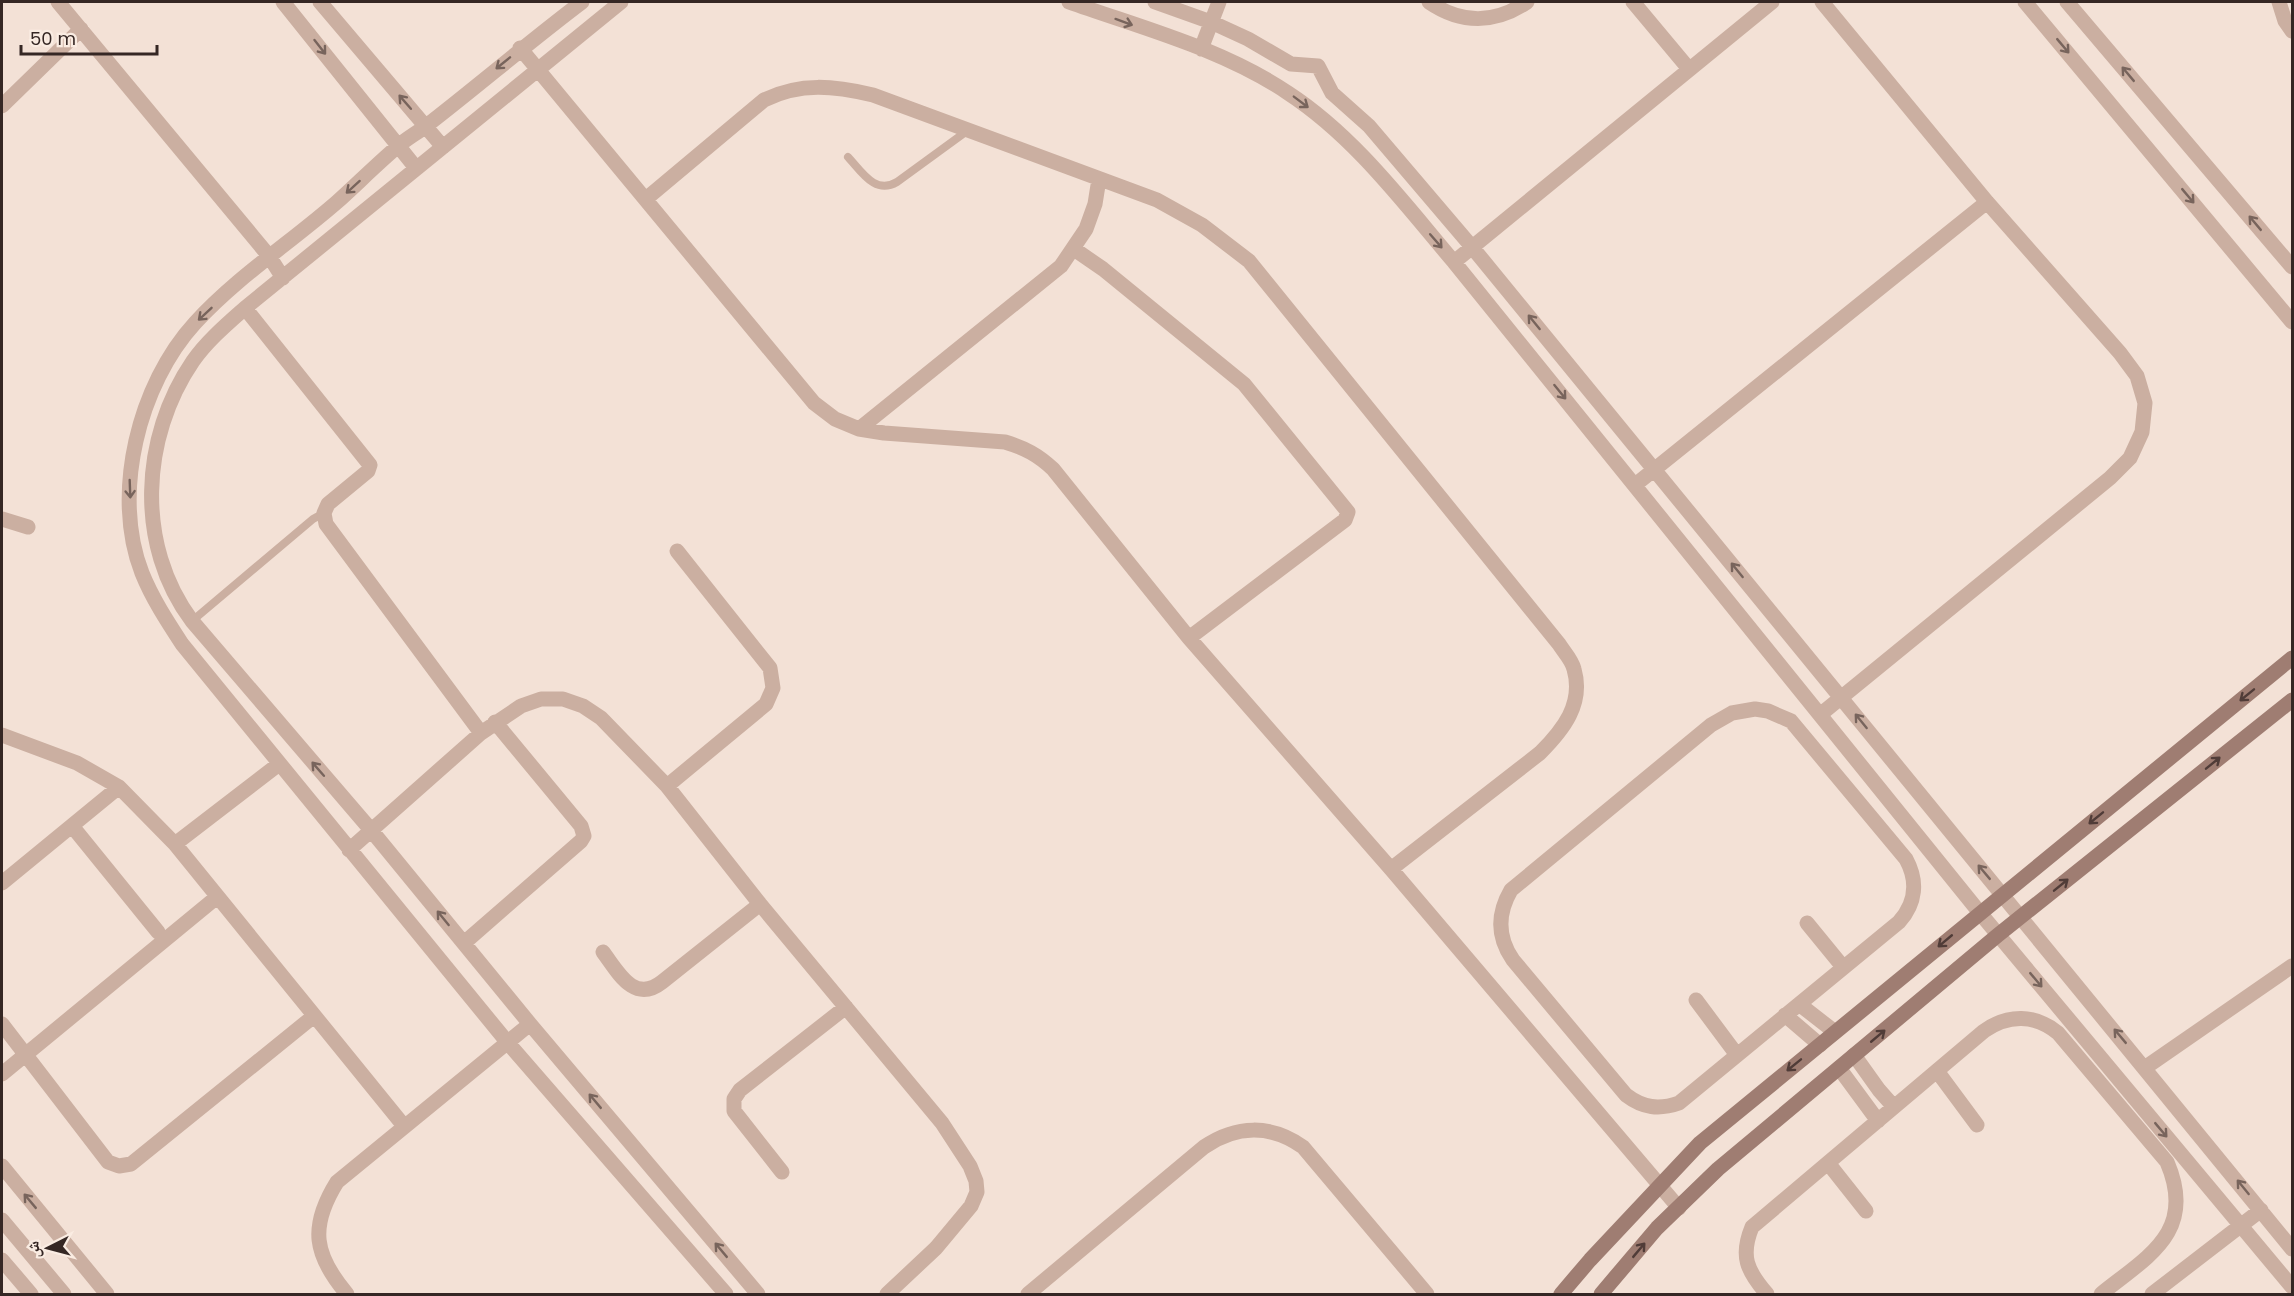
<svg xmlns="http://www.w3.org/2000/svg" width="2294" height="1296" font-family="Poppins,'Noto Naskh Arabic',sans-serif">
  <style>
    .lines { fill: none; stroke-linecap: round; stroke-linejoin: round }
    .lane { stroke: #cbafa1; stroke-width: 8 }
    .street { stroke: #cbafa1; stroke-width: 15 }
    .secondary { stroke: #9f7d72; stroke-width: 15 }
    .oneway { stroke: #78645c }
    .oneway2 { stroke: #503c38 }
  </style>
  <rect width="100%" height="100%" fill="#f3e1d6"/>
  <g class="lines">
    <!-- lane -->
    <path class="lane" d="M848 157C862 172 875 195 897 182L967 131
      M192 621 313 519 324 513"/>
    <!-- street -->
    <path class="street" d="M58 2 269 256 283 278
      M283 2 416 168
      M320 2 443 147
      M582 2C529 42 479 85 426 126 417 133 406 139 397 147 376 165 357 184 337 202 290 243 237 277 195 323 139 384 111 494 142 573 152 598 167 621 182 644L508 1043 726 1294
      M621 2 245 308C227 324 207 341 193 361 141 437 135 545 192 621L371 830 530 1024 758 1294
      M1069 2C1142 28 1223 49 1288 93 1354 136 1403 202 1454 262L1980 913 2292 1287
      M1155 2 1211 22 1248 39 1291 64 1318 66 1332 93 1369 126 1472 247 2292 1249
      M1429 2C1461 24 1495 24 1527 2
      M1633 2 1689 69
      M2025 2 2292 322
      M2067 2 2292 267
      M2279 2 2285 21 2292 31
      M520 48 814 403 835 419 859 429 884 433 1005 442C1025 448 1038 455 1053 469L1189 638 1391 869 1679 1208
      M1201 49 1219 2
      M2 106 81 29
      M647 198 764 100C801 82 834 86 873 95L1157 200 1202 225 1249 261 1559 644C1564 652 1572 660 1574 669 1584 704 1563 730 1540 753L1391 869
      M1074 249 1103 269 1244 384 1348 512 1345 520 1189 638
      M1454 262 1772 2
      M245 308 370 465 368 471 328 504 324 513 326 524 481 733
      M859 429 1061 266 1086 229 1095 204 1099 179
      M1635 485 1987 202
      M2 519 28 527
      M1755 709 1768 711 1791 721 1906 859C1918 881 1916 903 1899 922L1679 1103C1659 1110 1643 1108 1626 1095L1513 960C1497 937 1497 914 1511 890L1711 725 1732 713Z
      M1821 714 2110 478 2130 458 2142 432 2145 403 2137 376 2120 353 1987 202 1822 2
      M2 735 77 763 119 787 175 844 404 1126
      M667 786 766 704 773 688 770 668 677 551
      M72 826 158 932
      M175 844 279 764
      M349 850 481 733 521 706 541 699H563L583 706 601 718 667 786 760 904 942 1123 970 1166 976 1181 977 1192 971 1206 936 1248 887 1294
      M2 883 119 787
      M1807 923 1843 967
      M464 943 581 841 584 836 581 826 495 722
      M603 952C618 972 634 1004 662 982L760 904
      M1696 1000 1737 1055
      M1799 1004 1835 1032
      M1785 1015 1820 1045
      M2 1024 108 1162 119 1166 131 1164 314 1016
      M1854 1055 1879 1090 1894 1107
      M2146 1067 2292 966
      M1839 1068 1878 1121
      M1937 1071 1977 1125
      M2 1074 217 897
      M1828 1163 1866 1211
      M2 1166 107 1294
      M782 1172 734 1111V1099L740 1090 846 1007
      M2 1220 64 1294
      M2 1260 31 1294
      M347 1294C314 1255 309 1227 337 1182L530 1024
      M1028 1294 1204 1147C1236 1125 1271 1124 1303 1147L1427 1294
      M1767 1294C1747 1271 1740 1256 1752 1227L1984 1031C2008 1014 2035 1014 2058 1033L2167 1162C2197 1232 2148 1256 2101 1294
      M2152 1294 2261 1210"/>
    <!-- secondary -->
    <path class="secondary" d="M1561 1294 1590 1260 1700 1143 2292 658
      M1601 1294 1657 1228 1718 1169 1998 935 2292 700"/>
  </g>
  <!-- one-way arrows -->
  <defs><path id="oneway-shaft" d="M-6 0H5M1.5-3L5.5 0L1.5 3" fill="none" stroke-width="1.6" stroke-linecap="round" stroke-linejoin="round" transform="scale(1.5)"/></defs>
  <g class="oneway">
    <use href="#oneway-shaft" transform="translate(1124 22) rotate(20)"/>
    <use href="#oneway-shaft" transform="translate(2063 46) rotate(50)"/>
    <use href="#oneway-shaft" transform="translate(320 47) rotate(52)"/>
    <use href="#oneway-shaft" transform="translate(503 63) rotate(141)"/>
    <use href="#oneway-shaft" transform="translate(2128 74) rotate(-130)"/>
    <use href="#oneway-shaft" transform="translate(405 102) rotate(-131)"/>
    <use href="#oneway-shaft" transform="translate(1301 102) rotate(37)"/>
    <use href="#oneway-shaft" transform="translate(353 187) rotate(138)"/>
    <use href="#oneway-shaft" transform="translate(2188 196) rotate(50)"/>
    <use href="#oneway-shaft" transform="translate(2255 223) rotate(-130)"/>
    <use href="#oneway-shaft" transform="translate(1436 241) rotate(49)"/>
    <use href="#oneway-shaft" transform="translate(205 314) rotate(137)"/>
    <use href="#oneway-shaft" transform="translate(1534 322) rotate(-129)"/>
    <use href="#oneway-shaft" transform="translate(1560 392) rotate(51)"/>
    <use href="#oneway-shaft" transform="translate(130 489) rotate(88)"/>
    <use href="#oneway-shaft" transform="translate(1737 570) rotate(-129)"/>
    <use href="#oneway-shaft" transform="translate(1861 721) rotate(-129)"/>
    <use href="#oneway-shaft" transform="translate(318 769) rotate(-131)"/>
    <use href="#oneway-shaft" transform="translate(1984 872) rotate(-130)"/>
    <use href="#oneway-shaft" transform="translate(443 918) rotate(-129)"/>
    <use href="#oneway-shaft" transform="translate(2036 980) rotate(50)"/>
    <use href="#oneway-shaft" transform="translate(2120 1036) rotate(-130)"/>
    <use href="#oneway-shaft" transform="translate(595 1101) rotate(-130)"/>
    <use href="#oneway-shaft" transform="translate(2161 1130) rotate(50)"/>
    <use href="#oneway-shaft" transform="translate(2243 1187) rotate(-129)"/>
    <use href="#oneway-shaft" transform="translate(30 1201) rotate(-130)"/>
    <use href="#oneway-shaft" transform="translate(721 1250) rotate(-130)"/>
  </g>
  <g class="oneway2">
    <use href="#oneway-shaft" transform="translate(2247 695) rotate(141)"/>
    <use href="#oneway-shaft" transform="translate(2213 763) rotate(-39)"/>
    <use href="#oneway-shaft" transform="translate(2096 818) rotate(141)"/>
    <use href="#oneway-shaft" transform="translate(2061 885) rotate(-39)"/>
    <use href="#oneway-shaft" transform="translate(1945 941) rotate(140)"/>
    <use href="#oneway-shaft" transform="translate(1878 1036) rotate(-40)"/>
    <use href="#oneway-shaft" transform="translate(1794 1065) rotate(141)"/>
    <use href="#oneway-shaft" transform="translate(1639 1250) rotate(-50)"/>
  </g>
  <!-- border -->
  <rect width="2294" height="1296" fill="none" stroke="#352724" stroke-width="6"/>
  <!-- north arrow -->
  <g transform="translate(48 1248) rotate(264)" stroke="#faece2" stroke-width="4.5" paint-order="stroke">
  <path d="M0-4.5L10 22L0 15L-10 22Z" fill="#352724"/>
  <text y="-9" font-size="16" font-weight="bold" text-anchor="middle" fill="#352724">ش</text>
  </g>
  <!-- scale -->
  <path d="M21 45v9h136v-9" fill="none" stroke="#352724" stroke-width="3"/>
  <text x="30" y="45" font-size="18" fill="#352724" stroke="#faece2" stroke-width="4.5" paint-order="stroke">50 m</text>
</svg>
